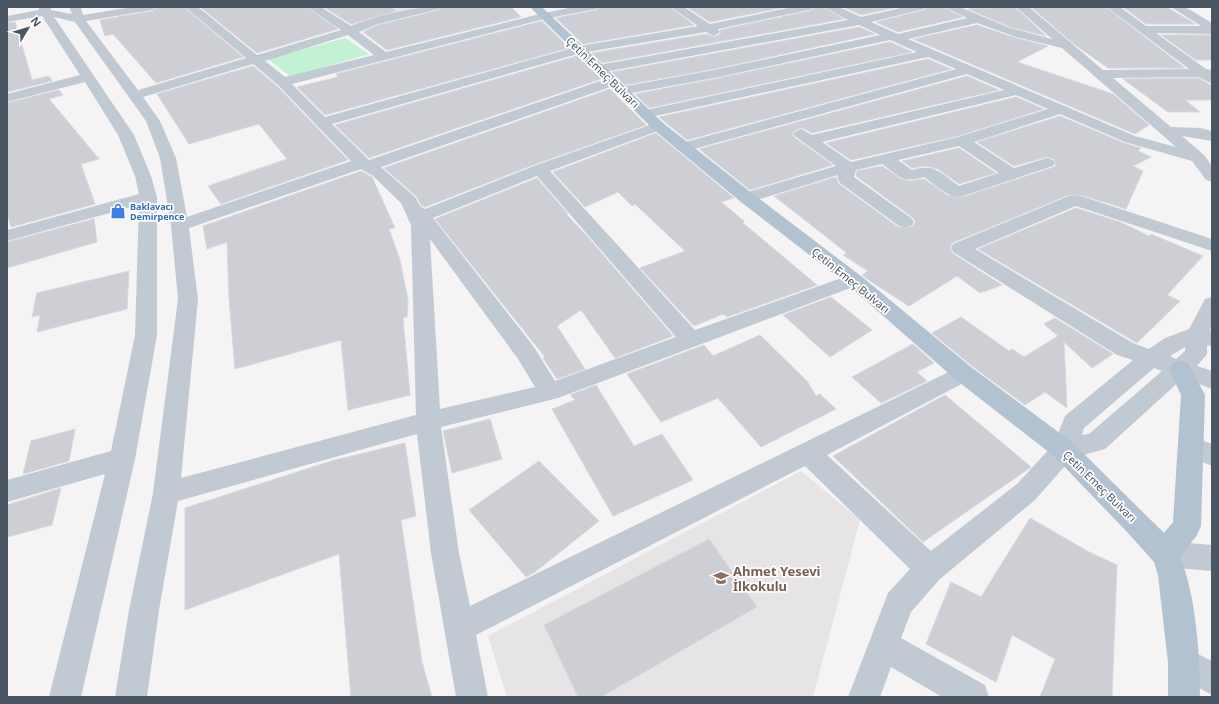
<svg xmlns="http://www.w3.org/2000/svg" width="1219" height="704" font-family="'Noto Sans',sans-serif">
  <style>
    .education { fill: #e6e4e5 }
    .green { fill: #c3f1d5 }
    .building { fill: #cdcfd5; stroke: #d7d9de }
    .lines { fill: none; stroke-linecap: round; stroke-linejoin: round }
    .minor { fill: #c1cad2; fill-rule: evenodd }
    .major { fill: #b3c2d1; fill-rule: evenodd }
    .labels { text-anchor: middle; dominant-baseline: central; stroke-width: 3.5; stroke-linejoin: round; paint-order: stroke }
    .far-shop-label { font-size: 9px; font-weight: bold; fill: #366cbe; stroke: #fff; text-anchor: start }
    .street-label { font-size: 11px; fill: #4a5661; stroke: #fff }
    .near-education-label { font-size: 13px; font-weight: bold; fill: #785e54; stroke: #fff; text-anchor: start }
  </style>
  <rect width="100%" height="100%" fill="#f5f3f3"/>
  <!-- education -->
  <path class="education" d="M323 7H427L352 25Z
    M801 471 860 520 813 697H507L488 636Z"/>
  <!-- green -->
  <path class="green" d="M345 38 369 54 291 77 268 59Z"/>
  <!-- building -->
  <path class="building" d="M159 7H184L243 57 156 83 113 34 105 36 100 20 152 11Z
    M200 7H306L338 29 257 53Z
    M324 7H390L396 11 351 24Z
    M442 7H511L521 17 387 50 363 32 378 25 439 10Z
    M600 7H670L694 25 583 44 556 18 596 10Z
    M687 7H786L710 22Z
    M816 7H823L844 19 602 63 592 53 706 34 715 37 721 33 720 30 809 11Z
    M843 7H898L861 15Z
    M928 7H944L963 17 898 32 876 22 924 10Z
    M1015 7 1046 36 1010 27 968 9Z
    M1031 7H1106L1185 68H1108L1074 44Z
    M1123 7H1167L1195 24H1146Z
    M542 21 569 48 325 115 297 87 338 77 336 74Z
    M15 22 32 80 49 76 52 81 7 92V23Z
    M977 25 1016 38 1048 46 1017 62 1113 94 1149 125 1135 134 913 39Z
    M859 27 875 34 714 69 625 85 612 72Z
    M1161 35H1212V60H1196Z
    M890 42 912 52 649 108 635 94 714 79Z
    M577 56 601 79 369 158 335 125Z
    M928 59 951 69 687 140 659 117Z
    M253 66 277 86 348 160 221 204 208 186 287 159 259 124 189 144 157 94Z
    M967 76 999 90 812 133 802 128 795 130 792 134 795 138 833 165 750 190 699 149Z
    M1199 78 1212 86V100H1185L1200 112H1168L1123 79Z
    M610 89 646 125 533 165 425 207 421 205 416 196 384 168Z
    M59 90 63 95 49 99 99 159 81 164 95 204 11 227 7 214V103Z
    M1016 97 1044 109 958 136 851 160 826 143Z
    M1060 116 1124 143 1141 148 1138 151 1151 157 1133 166 1143 171 1126 209 1081 195H1069L952 243 950 247 952 253 1002 285 980 293 957 276 909 306 870 281 862 275 868 271 843 255 847 253 774 196 836 177 839 184 898 227H911L916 222 912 217 856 176 857 171 882 166 901 179 911 181 924 179 947 195 963 197 1054 167 1056 164 1054 159 1047 157 1014 166 977 142Z
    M656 133 734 198 721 202 744 221 743 223 817 285 727 317 723 314 694 326 640 268 685 251 635 204 632 206 618 192 585 207 553 172Z
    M959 148 996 173 959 184 938 169 926 166 912 168 902 161Z
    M361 171 372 177 395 228 389 229 400 260 408 300 407 317 403 318 410 395 348 410 341 340 235 369 229 298 227 242 207 249 203 226Z
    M537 178 568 214H566L587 236 673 336 615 358 581 310 557 326 585 369 557 379 543 358 545 357 435 219Z
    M1076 208 1120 222 1149 236 1151 234 1203 256 1167 295 1180 301 1137 343 978 249Z
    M94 219 97 242 7 268V242Z
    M129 271 127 309 37 332 40 315 32 317 37 293Z
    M831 297 872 330 830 357 783 315Z
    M961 317 1009 351 1012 349 1024 357 1058 336 1044 324 1055 318 1113 354 1092 368 1064 342 1067 408 1045 392 1025 405 972 366 932 333Z
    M760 335 807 381 816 396 820 394 836 409 761 447 718 398 661 422 627 374 704 345 713 356Z
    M913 344 934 363 917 372 927 381 881 403 852 377Z
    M596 385 634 446 662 434 693 480 613 516 552 409 575 400 570 395Z
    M945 395 1031 467 923 542 833 456Z
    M490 419 502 459 452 473 443 431Z
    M75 429 69 461 23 474 31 441Z
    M405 443 416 516 401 520 422 662 432 697H351L339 554 185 610V508L331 461Z
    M539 461 599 521 535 572 526 577 469 510Z
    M61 488 52 525 7 537V505Z
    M1030 518 1089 552 1117 565 1112 697H1040L1055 659 1012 635 996 682 926 644 951 582 981 597Z
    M709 539 757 607 601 697H578L544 625Z"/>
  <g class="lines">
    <!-- minor -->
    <path class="minor" d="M39 7H51V10L72 14 69 7H81L83 15 132 7H158L152 10 86 21 138 90 246 58 185 7H198L257 55 341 30 307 7H321L351 26C379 15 410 7 441 7L439 9 378 24 359 32 386 52 544 13 574 7H598L596 9 544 19 292 84 325 117 580 46 698 26 671 7H684L710 24 793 7H815L809 10 718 29 720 32 714 36 706 32 581 53 332 124 369 160 606 79H616L618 82 616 85 381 167 415 197 420 206 425 209 534 166 658 122 663 123 665 126 663 129 550 171 695 330 847 276 854 274 861 276 864 280 861 284 558 398 441 427 459 553 470 606 963 365 971 367 974 373 971 379 827 455 931 551 1017 484 1054 444 1065 416 1133 360 1117 355 953 252 951 248 953 244 1069 196 1075 195 1081 196 1212 239V251L1076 206 975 249 1133 343 1149 349 1165 338 1189 329 1205 299 1212 297V325L1210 330 1212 331V347L1207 345V354L1197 366 1212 371V389L1183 378 1105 449 1072 458 1035 500 940 579 911 612 901 638 985 685 989 697H942L891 667 880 697H848L888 593 910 569 805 466 476 635 488 697H456L431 553 417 434 178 501 159 610 147 697H115L129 610 153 493 178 299 171 225 160 158 146 121 75 22 54 17 134 135 151 176 157 197V335L135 459 81 697H49L105 474 7 502V480L111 451 135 335 139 205 7 241V230L139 194 135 176 118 135 85 82 7 102V94L80 75 42 16 7 22V16L39 10ZM348 35 374 55 285 77 265 61ZM253 64 278 85 351 161 187 217 176 158 160 121 143 97ZM361 169 373 176 401 203 411 225 416 415 181 478 198 299 189 228ZM537 176 676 337 555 381 534 347 433 218ZM430 239 518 359 535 387 440 409ZM1185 347V351L1176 359 1170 356ZM1154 368 1162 371 1089 434 1082 435 1084 428Z
      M824 7H839L861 17 905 7H926L924 9 871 22 898 34 967 18 945 7H960L1010 28 1052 39 1016 7H1029L1103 70 1189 69 1107 7H1120L1146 26H1201L1171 7H1185L1212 23V34L1156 33 1206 69 1212 70V84L1199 77 1113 78 1171 127 1200 128 1212 131V141L1182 136 1204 155 1212 166V182L1206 180 1192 161 1125 142 1060 114 974 142 1014 168 1047 158 1053 160 1055 163 1053 166 963 196C949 199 935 185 924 177 902 184 899 176 882 164L856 170 854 177 911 218 914 222 911 226 905 227 899 226 840 183 838 179V175L747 203 741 202 738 198 741 194 836 166 796 137 793 134 796 131 801 129 812 135 1004 90 967 74 683 152 678 150 675 147 678 144 956 69 928 57 646 118 641 117 639 114 641 111 917 52 890 40 714 78 621 95 616 94 614 91 616 88 621 87 714 70 880 35 859 25 599 73 592 69 599 65 848 20ZM977 23 1016 37 1062 48 1176 147 1135 136 908 39ZM1016 95 1048 109 958 137 851 162 822 142ZM959 146 999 173 959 186C941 173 935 163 912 170L898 160Z
      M1191 436 1212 444V466L1182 453 1179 446 1182 439Z
      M1165 541 1212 545V571L1165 567 1155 563 1151 554 1155 545Z
      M1184 647 1212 661V695L1173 674 1168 663 1173 652Z"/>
    <!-- major -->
    <path class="major" d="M530 7H542L663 123 753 194 861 276 971 367 1073 443 1164 533 1173 522 1181 395 1169 369 1172 363 1180 361 1188 363 1205 395 1201 526 1197 535 1180 557C1196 595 1200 655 1200 697H1168V663L1158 575 1154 562 1128 533 1055 457 955 379 847 284 741 202 653 129Z"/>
  </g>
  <!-- icons -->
  <defs>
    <g id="shop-bare" transform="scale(1.2)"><path d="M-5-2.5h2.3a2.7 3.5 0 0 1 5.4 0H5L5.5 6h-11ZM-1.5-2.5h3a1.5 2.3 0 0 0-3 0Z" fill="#3f7fe0" stroke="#fff" stroke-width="2.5" paint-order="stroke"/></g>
    <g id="school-bare" transform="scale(1.2)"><path d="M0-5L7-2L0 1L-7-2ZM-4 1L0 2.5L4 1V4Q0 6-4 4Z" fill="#8d6e63" stroke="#fff" stroke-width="2.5" paint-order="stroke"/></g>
  </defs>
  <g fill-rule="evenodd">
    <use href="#shop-bare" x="118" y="211"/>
    <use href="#school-bare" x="721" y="578"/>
  </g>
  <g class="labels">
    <!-- far-shop labels -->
    <g class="far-shop-label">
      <text x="130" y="206">Baklavacı<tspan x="130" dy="10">Demirpence</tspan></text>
    </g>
    <!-- street labels -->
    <g class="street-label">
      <text transform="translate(603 72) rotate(44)">Çetin Emeç Bulvarı</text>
      <text transform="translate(851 280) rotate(39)">Çetin Emeç Bulvarı</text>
      <text transform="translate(1100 486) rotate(44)">Çetin Emeç Bulvarı</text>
    </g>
    <!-- near-education labels -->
    <g class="near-education-label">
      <text x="733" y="571">Ahmet Yesevi<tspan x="733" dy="15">İlkokulu</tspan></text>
    </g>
  </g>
  <!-- border -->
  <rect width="1219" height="704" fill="none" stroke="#4a5661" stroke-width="16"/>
  <!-- north arrow -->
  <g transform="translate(28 28) rotate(52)" stroke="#ffffff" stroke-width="3" paint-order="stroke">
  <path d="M0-3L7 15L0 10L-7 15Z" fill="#4a5661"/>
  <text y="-6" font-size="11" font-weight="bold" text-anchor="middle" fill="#4a5661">N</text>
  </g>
</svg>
